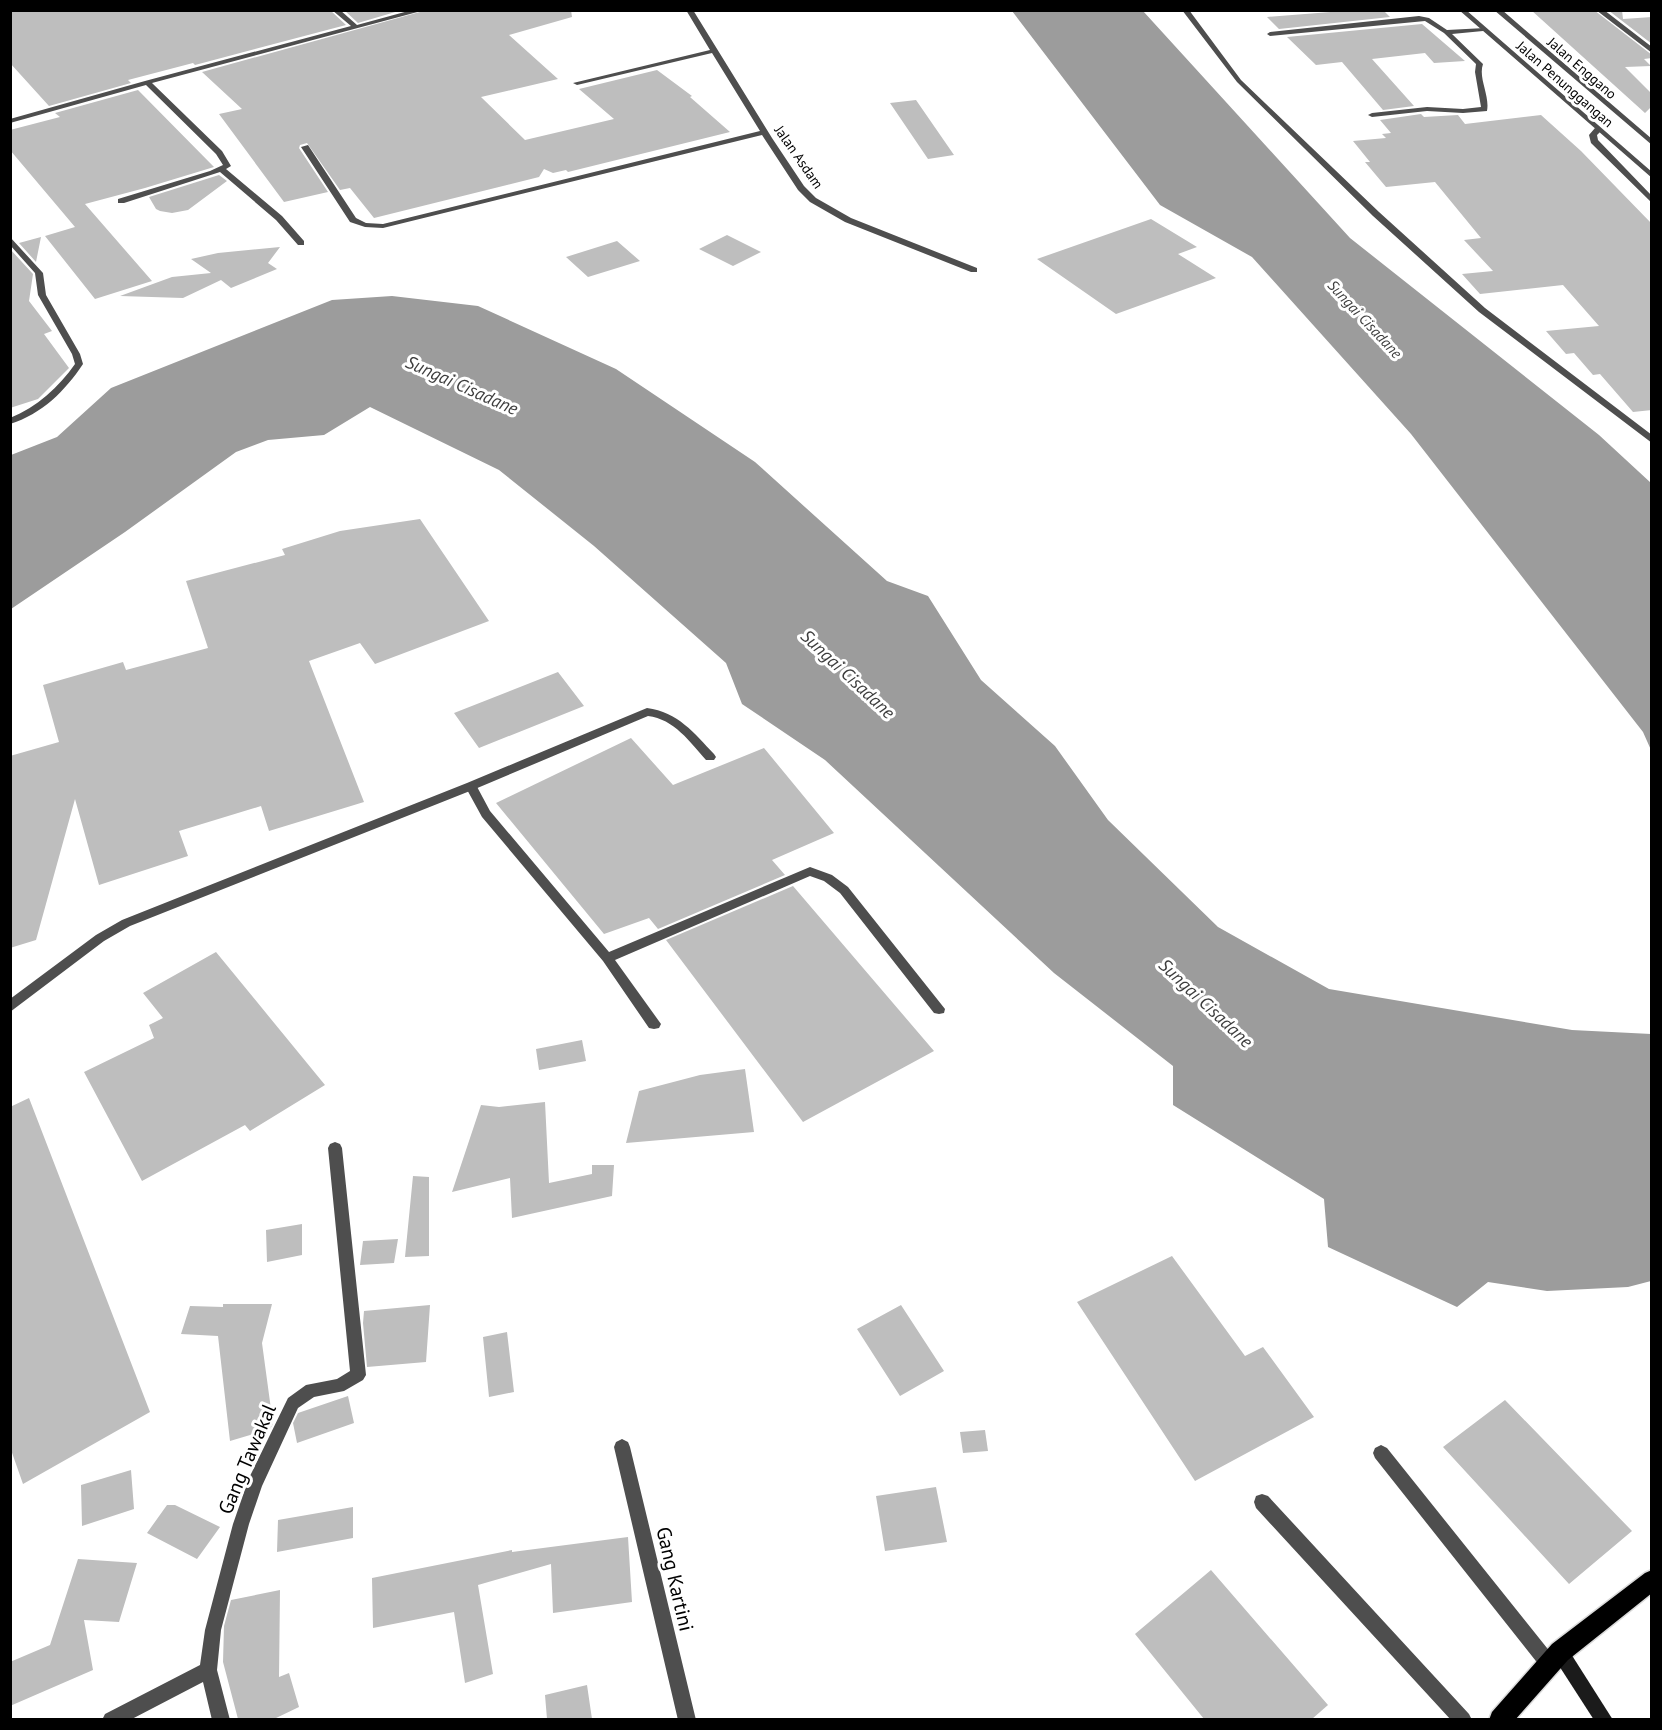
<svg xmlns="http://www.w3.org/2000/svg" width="1662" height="1730" font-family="'PT Sans',sans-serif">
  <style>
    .water { fill: #9c9c9c }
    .building { fill: #bebebe }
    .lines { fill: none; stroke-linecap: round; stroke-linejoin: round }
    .primary-casing { stroke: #dbdbdb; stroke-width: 3 }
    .lane { fill: #4e4e4e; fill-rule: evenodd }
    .street { fill: #4e4e4e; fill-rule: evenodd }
    .secondary { fill: #1b1b1b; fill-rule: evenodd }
    .primary { fill: #000; fill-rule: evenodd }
    .labels { text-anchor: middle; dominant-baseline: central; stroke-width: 6; stroke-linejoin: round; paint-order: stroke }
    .far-street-label { font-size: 14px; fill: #000; stroke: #fff }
    .far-water-label { font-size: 15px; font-style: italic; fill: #3d3d3d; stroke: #fff }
    .water-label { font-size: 18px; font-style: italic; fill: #3d3d3d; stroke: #fff }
    .near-street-label { font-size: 20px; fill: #000; stroke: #fff }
  </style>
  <rect width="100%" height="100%" fill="#fff"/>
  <!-- water -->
  <path class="water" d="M1012 11H1143L1350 238 1599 435 1651 483V750L1643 732 1411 434 1252 257 1160 205Z
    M392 296 478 306 616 369 755 462 887 581 928 596 981 680 1055 746 1108 820 1218 927 1329 989 1572 1030 1651 1034V1281L1628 1287 1547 1291 1488 1282 1457 1307 1328 1247 1324 1199 1173 1105V1066L1054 973 825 760 742 704 726 663 594 546 499 470 370 407 324 435 268 440 236 452 125 532 11 609V455L57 437 111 388 332 300Z"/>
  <!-- building -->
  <path class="building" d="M10 10H330L346 25 195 65 193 63 128 80 131 83 49 106 10 63Z
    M344 10H402L358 23Z
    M427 10H571L572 17 509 35 558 79 481 97 525 140 614 119 579 89 657 70 692 96 690 97 730 132 568 172 566 170 553 173 544 169 539 177 374 218 350 188 340 190 307 143 300 145 299 148 328 192 284 202 219 114 242 109 202 72Z
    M1356 10H1383L1390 17 1279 29 1267 17Z
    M1531 10H1594L1652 55V58L1644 59 1651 66 1625 67 1652 94V106L1645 113Z
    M1608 10H1622L1623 19 1652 17V44Z
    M1422 24 1465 61 1434 63 1425 53 1372 59 1414 106 1383 110 1342 62 1316 65 1287 37Z
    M138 90 214 167 145 188 85 204 152 281 95 299 45 236 75 227 10 150V130L60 117 55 113Z
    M916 100 954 155 928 159 890 103Z
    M1421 114 1424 117 1458 115 1465 124 1541 115 1581 151 1652 224V410L1633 412 1600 374 1593 375 1574 353 1566 354 1546 331 1599 326 1563 285 1480 294 1462 274 1493 271 1464 240 1481 238 1435 182 1386 187 1365 162H1370L1353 141 1386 138 1382 134 1391 133 1380 120Z
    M219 175 227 181 188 210 172 213 160 211 156 209 149 197Z
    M1151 219 1197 247 1178 254 1216 278 1116 314 1037 259Z
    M727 235 761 252 733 266 699 249Z
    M41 237 36 262 19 243Z
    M617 241 640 261 588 277 566 257Z
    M280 247 268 263 277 269 231 288 221 280 183 298 120 296 172 277 211 273 191 259 218 253Z
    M10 249 33 274 29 301 52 331 44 334 69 368 38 399 10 408Z
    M420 519 489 621 375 664 360 643 309 661 364 802 269 831 261 806 179 831 188 856 99 885 75 799 36 940 10 948V756L59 742 43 685 123 662 126 670 208 648 186 581 285 555 282 549 340 531Z
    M558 672 584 706 479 748 454 713Z
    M631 738 673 785 764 748 834 833 772 860 785 875 658 929 649 918 604 934 496 803Z
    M793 886 934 1051 803 1122 666 940Z
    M216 952 325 1085 250 1131 245 1125 142 1181 84 1072 154 1038 149 1025 163 1018 143 993Z
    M582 1040 586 1061 539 1070 536 1049Z
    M745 1069 754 1132 626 1143 639 1091 700 1075Z
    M29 1098 150 1412 23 1484 10 1447V1107Z
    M545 1102 549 1183 592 1174V1165H614L612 1196 512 1218 510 1178 452 1192 481 1105 499 1107Z
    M413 1176 429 1177V1256L405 1257Z
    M302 1224V1255L267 1262 266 1230Z
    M398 1239 394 1263 360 1265 363 1241Z
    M1172 1256 1245 1356 1263 1347 1314 1417 1195 1481 1077 1302Z
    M223 1304H272L262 1343 273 1424 270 1429 230 1441 218 1336 181 1334 190 1306 223 1307Z
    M430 1305 426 1362 367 1367 363 1323 364 1311Z
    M901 1305 944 1371 900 1396 857 1329Z
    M507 1332 514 1392 489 1397 483 1337Z
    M348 1396 354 1423 297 1443 293 1423 298 1413Z
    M1505 1400 1632 1531 1569 1584 1443 1447Z
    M985 1430 988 1451 963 1453 960 1432Z
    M131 1470 134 1509 82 1526 81 1485Z
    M936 1487 947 1542 885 1551 876 1496Z
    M167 1505H175L220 1527 197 1559 147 1533Z
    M353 1507V1538L277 1552 278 1520Z
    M628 1537 632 1602 553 1613 551 1564 478 1585 493 1674 465 1683 454 1612 373 1628 372 1578 512 1550V1552Z
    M78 1559 137 1563 119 1622 84 1620 93 1670 10 1706V1662L50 1645Z
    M1211 1570 1328 1705 1312 1719H1204L1135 1634Z
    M280 1590 279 1677 289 1673 299 1707 274 1719H238L223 1662 224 1626 231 1600Z
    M587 1685 592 1719H547L545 1695Z"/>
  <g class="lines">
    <!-- primary casing -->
    <g class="primary-casing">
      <path id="primary" d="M1652 1570V1593L1568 1660 1515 1720H1489L1492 1712 1552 1644 1645 1573Z"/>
    </g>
    <!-- lane -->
    <path class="lane" d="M332 10H340L357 25 412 10H425L152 83 222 151 231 166 226 169 282 216 304 241V245H298L276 220 220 172 124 203H118V199L210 171 223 165 216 154 146 85 10 123V119L145 81 351 26Z
      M686 10H693L772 138 804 186 816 198 851 218 977 268V272H971L845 222 810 202 798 190 762 135 383 228 365 227 350 222 301 147 308 145 356 218 366 223 383 224 760 131 712 53 577 85 573 83 710 50Z
      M1182 10H1189L1241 80 1379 212 1485 308 1652 435V443L1479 312 1373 216 1237 82Z
      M1419 16 1429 18 1447 30 1485 28V30L1483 31 1452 34 1483 64C1478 78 1490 95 1487 111L1463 113 1427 111 1372 117 1368 115 1372 113 1427 107 1463 109 1481 107 1475 72 1476 64 1444 33 1425 21 1270 36 1267 34 1270 32Z
      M1595 128 1602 130 1597 135 1598 140 1652 196V203L1591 143 1589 135Z
      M10 237 43 273 46 295 80 354 83 364C65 391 42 414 10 424V418C37 407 59 387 75 364L72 354 38 295 35 273 10 245Z
      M471 782 475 783 490 811 609 952 810 867 832 875 848 887 945 1009 944 1013 939 1014 934 1013 840 893 824 881 810 876 615 960 661 1024 659 1028 654 1029 649 1028 603 961 482 817 465 786Z
      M1262 1494 1268 1496 1469 1714 1472 1720H1451L1256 1508 1254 1502 1256 1496Z"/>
    <!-- street -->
    <path class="street" d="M1459 10H1466L1652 172V178Z
      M1494 10H1502L1652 139V145Z
      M1596 10H1604L1652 47V53Z
      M647 708C678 712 694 733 714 754L716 757 714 760H706C690 742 674 719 648 716L475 789 130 926 104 941 10 1012V999L96 935 122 920 467 783Z
      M335 1142 340 1144 342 1148 366 1375 363 1380 344 1391 314 1397 298 1408 262 1486 249 1524 221 1630 217 1670 230 1720H212L203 1682 130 1720H102L105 1714 200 1665 205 1630 233 1524 249 1478 288 1398 306 1385 337 1379 350 1371 328 1148 330 1144Z
      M622 1439 628 1442 630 1447 696 1720H678L614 1447 616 1442Z
      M1381 1445 1387 1448 1555 1658 1558 1664 1555 1670 1549 1673 1543 1670 1375 1458 1373 1453 1375 1448Z"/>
    <!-- secondary -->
    <path class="secondary" d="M1560 1644 1566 1646 1613 1720H1594L1554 1658 1552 1652 1554 1646Z"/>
    <!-- primary -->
    <use href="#primary" class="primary"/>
  </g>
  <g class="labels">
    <!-- far-street labels -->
    <g class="far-street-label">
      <text transform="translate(1582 68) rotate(41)">Jalan Enggano</text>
      <text transform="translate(1565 84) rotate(41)">Jalan Penunggangan</text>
      <text transform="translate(799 157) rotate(55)">Jalan Asdam</text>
    </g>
    <!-- far-water labels -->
    <g class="far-water-label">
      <text transform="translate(1365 319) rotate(47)">Sungai Cisadane</text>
    </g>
    <!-- water labels -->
    <g class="water-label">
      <text transform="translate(462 385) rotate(24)">Sungai Cisadane</text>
      <text transform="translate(848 674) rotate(43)">Sungai Cisadane</text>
      <text transform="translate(1206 1003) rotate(43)">Sungai Cisadane</text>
    </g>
    <!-- near-street labels -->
    <g class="near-street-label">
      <text transform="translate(247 1459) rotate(-67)">Gang Tawakal</text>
      <text transform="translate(675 1579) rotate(77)">Gang Kartini</text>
    </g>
  </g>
  <!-- border -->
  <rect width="1662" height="1730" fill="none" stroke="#000000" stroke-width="24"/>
</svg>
